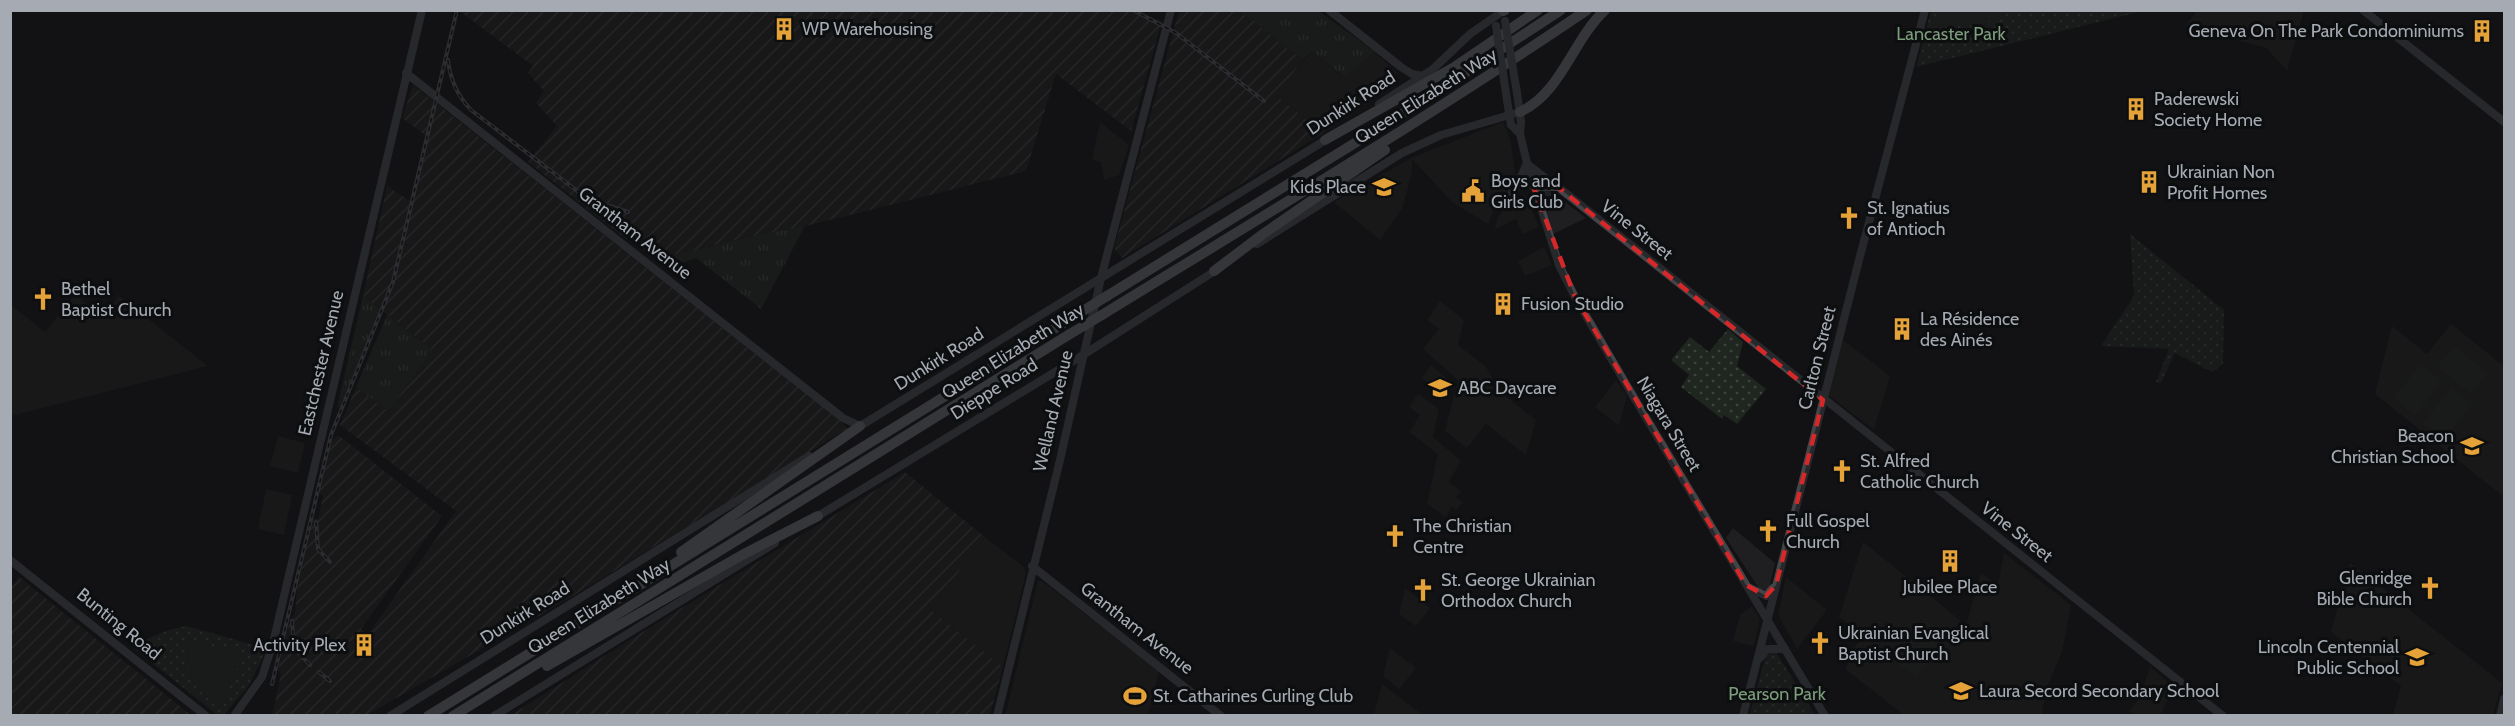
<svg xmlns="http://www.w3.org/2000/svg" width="2515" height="726" font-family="Cabin,sans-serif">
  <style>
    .built { fill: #1f1f21 }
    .industrial { fill: url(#industrial-furrows) }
    .grass { fill: url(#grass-tufts) }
    .park { fill: url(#park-dots) }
    .garden { fill: #1f261f }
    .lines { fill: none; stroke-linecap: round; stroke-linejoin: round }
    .secondary { stroke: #424448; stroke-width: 8 }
    .highway { stroke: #606369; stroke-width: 10 }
    .rail-casing { stroke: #4b4d51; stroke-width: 4 }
    .rail { stroke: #0d0e0f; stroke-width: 1.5; stroke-dasharray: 4.5; stroke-linecap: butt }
    .secondary-bridge { stroke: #424448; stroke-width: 8 }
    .highway-bridge { stroke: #606369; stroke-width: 10 }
    .marked { fill: none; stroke: #d62828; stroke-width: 4.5; stroke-dasharray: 12 8; stroke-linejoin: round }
    .labels { text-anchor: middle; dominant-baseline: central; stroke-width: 6; stroke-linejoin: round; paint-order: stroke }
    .poi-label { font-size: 18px; fill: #a5aab3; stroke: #0d0e0f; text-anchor: start }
    .park-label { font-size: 18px; fill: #7d9d7d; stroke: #0d0e0f }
    .street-label { font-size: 18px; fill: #a5aab3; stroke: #0d0e0f }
  </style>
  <defs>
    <pattern id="industrial-furrows" width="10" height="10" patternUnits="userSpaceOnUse" patternTransform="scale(1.5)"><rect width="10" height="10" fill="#1f1f21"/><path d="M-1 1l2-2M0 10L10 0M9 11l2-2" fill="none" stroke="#3d3d3f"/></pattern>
    <pattern id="grass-tufts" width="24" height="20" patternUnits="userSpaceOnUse" patternTransform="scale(1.5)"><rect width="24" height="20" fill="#1f261f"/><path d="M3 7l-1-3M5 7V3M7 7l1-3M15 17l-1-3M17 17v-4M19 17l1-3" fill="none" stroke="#3d433d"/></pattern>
    <pattern id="park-dots" width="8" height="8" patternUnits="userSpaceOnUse" patternTransform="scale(1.5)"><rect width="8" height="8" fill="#1f261f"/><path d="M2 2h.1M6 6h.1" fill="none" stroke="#3d433d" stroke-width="1.8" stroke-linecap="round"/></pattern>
  </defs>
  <rect width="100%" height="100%" fill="#121214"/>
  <!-- built -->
  <path class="built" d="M2198 10 2304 11 2287 70 2266 48 2185 26Z
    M1312 51 1343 77 1375 52 1396 72V85L1323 133 1275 94Z
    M1100 122 1129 145 1119 175 1104 180 1101 162 1092 160Z
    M1503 122 1510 138 1516 179 1494 209 1488 224 1452 202 1412 159V172L1402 209 1380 240 1334 202 1411 158Z
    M1544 189 1553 193 1586 218 1553 234 1542 191Z
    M1526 195 1539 227 1522 234 1516 219 1495 230 1497 218 1508 206Z
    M1544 247 1552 265 1525 276 1518 261Z
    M75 295 101 316 119 296 208 366 11 416V305L45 332Z
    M1440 301 1464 320 1458 345 1486 367 1494 381 1491 385 1536 420 1526 455 1486 424 1467 448 1445 431 1458 380 1423 349 1439 329 1427 320Z
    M2451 324 2504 366V497L2375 394 2392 326 2427 354Z
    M1843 340 1890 376 1874 430 1828 395Z
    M1431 365 1449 380 1444 395 1422 378Z
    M1616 380 1627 396 1619 426 1595 407Z
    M1418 394 1439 409 1433 437 1461 461 1449 482 1461 491 1456 497 1463 502 1456 510 1452 507 1446 517 1427 504 1438 454 1409 432 1420 415 1409 407Z
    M278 436 305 443 298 473 270 466Z
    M266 489 292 495 284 535 258 529Z
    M1733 528 1775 563 1769 589 1760 590 1726 538Z
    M985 537 1024 567 1026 573 1003 667 930 609Z
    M1863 542 1966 625 1981 573 1998 585 2004 553 2071 605 2062 652 2046 689 2042 715H1904L1845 669 1849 663 1846 659 1863 636 1839 617Z
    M2350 563 2502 683 2493 715H2393L2401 686 2331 632Z
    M1786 577 1827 610 1797 649 1778 615Z
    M1038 581H1042L1159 671 1148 715 1005 716Z
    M1405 588 1430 608 1416 626 1399 614Z
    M1752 606 1760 619 1754 646 1733 641 1740 615Z
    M1390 648 1416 668 1399 689 1383 676Z
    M2150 667 2174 687 2160 715H2137L2129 711 2140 697Z
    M1382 684 1423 715H1374Z"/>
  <!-- industrial -->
  <path class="industrial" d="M462 10H1139L1144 15 1162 21 1131 131 1056 74 1026 171 806 226 753 236 656 259 632 240 626 239 528 162 557 126 536 103 544 91 528 73 533 66 462 13Z
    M1179 11H1239L1303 60 1276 95 1323 133 1122 258 1114 248Z
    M413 85 841 421 847 429 568 599 367 715 272 716 281 674 278 670 290 619 295 614 297 589 313 518 318 519 323 496 319 493 331 441 338 435 442 516 361 629 368 634 456 511 340 425 356 387 388 411 433 350 363 296 387 186 410 201 425 135 402 118Z
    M905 472 985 537 930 609 1003 667 990 715H511L644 631Z
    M19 577 191 715H11L10 630 14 626 11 622V587Z"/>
  <!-- grass -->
  <path class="grass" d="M1239 11H1319L1375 52 1344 77 1312 51 1303 60Z
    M805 226 761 309 696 258 666 268 656 259 753 236Z
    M363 296 381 310 340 407H337Z
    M387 315 433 350 388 411 356 387Z"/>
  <!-- park -->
  <path class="park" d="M1931 11H2143L1916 67Z
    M2130 234 2224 310 2223 364 2212 372 2175 353 2161 383 2156 382 2169 349 2101 346 2134 296Z
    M1728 329 1743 342 1737 366 1766 389 1737 424 1724 415 1722 419 1681 387 1689 375 1671 360 1690 337 1709 352Z
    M187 626 267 649 249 685 223 716 217 715 135 649C150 635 167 629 187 626Z
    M1775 650 1815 715 1749 716 1767 651Z"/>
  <!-- garden -->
  <path class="garden" d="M1940 10 1996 11 1997 20 1933 30Z
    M2454 346 2488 373 2471 394 2437 367Z
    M2421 364 2443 381 2415 416 2393 398Z
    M2451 387 2473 404 2444 440 2423 423Z
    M1924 618 1949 637 1916 678 1891 658Z
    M189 639 222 650 228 647 239 649 238 652 241 654 243 659 239 668 234 672 221 709C195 689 182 674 189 639Z"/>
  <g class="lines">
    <!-- secondary -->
    <path class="secondary" d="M1329 10 1401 67 1412 74 1423 76
      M2363 10 2504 122
      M406 73 810 392 843 418 860 426
      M1517 93 1521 122 1520 134 1527 163 1559 265 1575 297 1633 396 1825 716
      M1507 100 1511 125 1520 134
      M1379 104 1433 69 1470 34 1503 11
      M1527 164 1557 187
      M1533 186 1558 187 2223 716
      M1510 195 1516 188 1527 163
      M1257 244 1402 153 1441 135 1520 112
      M857 428 1329 138
      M813 519 1083 355 1218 269
      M10 560 206 716
      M1032 566 1221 716
      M1750 588 1766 596 1773 588
      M1760 658 1767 649H1785
      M234 716 262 677 273 643 422 10
      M390 716 809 456
      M494 716 775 543
      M997 716 1060 460 1101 278 1171 10
      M1743 716 1859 260 1925 10
      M2500 716 2504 699"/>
    <!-- highway -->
    <path class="highway" d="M1503 11 1505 10
      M1520 112C1562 92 1572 41 1605 10
      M1325 140 1456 66 1538 10
      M1214 271 1263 234 1385 150
      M1107 296 1402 114 1561 10
      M1102 315C1265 215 1429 117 1587 10
      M681 552 860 426
      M547 666 742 555 818 516
      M428 716 1078 314
      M453 716 1070 334"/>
    <!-- rail casing -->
    <g class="rail-casing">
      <path id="rail" d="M1133 10 1176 33 1264 101
        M448 60C450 80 457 95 471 110L580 193 594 201 628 212
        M316 522 318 549 330 562
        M292 621 294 648 310 665
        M319 672 330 681
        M272 684 331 435 393 282 457 10"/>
    </g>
    <!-- rail -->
    <use href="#rail" class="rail"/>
    <!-- secondary-bridge -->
    <path class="secondary-bridge" d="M1505 21 1517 93
      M1496 26 1507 100"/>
    <!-- highway-bridge -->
    <path class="highway-bridge" d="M1078 314 1107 296
      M1070 334 1102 315"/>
  </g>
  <!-- marked area -->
  <path d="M0 0H2515V726H0ZM1533 186 1558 187 1823 400 1776 585 1766 596 1746 585 1575 297Z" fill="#121214" fill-opacity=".55" fill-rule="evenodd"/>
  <path class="marked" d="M1533 186 1558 187 1823 400 1776 585 1766 596 1746 585 1575 297Z"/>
  <!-- icons -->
  <defs>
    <g id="building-bare" transform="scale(1.8)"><path d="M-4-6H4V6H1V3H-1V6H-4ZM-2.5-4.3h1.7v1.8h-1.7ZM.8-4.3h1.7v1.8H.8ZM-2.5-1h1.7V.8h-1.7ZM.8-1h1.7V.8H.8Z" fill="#e5a239" stroke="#0d0e0f" stroke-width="2.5" paint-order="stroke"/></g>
    <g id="school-bare" transform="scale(1.8)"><path d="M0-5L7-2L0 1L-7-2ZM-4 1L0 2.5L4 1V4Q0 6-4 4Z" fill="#e5a239" stroke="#0d0e0f" stroke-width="2.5" paint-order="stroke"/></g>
    <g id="civic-bare" transform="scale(1.8)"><path d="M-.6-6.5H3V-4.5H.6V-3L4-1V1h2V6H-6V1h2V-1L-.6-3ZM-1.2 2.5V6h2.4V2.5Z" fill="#e5a239" stroke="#0d0e0f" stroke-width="2.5" paint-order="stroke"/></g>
    <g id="church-bare" transform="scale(1.8)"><path d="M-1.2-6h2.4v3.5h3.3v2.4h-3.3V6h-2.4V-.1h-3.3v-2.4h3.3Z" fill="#e5a239" stroke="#0d0e0f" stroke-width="2.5" paint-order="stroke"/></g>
    <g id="stadium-bare" transform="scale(1.8)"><path d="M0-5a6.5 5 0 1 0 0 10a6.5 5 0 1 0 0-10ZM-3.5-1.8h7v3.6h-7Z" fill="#e5a239" stroke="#0d0e0f" stroke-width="2.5" paint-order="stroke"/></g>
  </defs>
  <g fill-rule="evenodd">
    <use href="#building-bare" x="784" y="29"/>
    <use href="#building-bare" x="2482" y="31"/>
    <use href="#building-bare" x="2136" y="109"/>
    <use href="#building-bare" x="2149" y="182"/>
    <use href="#school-bare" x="1384" y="187"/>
    <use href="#civic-bare" x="1473" y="191"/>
    <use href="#church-bare" x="1849" y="218"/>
    <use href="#church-bare" x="43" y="299"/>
    <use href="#building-bare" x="1503" y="304"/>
    <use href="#building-bare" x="1902" y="329"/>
    <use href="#school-bare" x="1440" y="388"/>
    <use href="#school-bare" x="2472" y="446"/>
    <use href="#church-bare" x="1842" y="471"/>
    <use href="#church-bare" x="1768" y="531"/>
    <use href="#church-bare" x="1395" y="536"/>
    <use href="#building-bare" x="1950" y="561"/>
    <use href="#church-bare" x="2430" y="588"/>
    <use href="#church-bare" x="1423" y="590"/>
    <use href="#church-bare" x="1820" y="643"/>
    <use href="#building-bare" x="364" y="645"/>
    <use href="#school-bare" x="2417" y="657"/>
    <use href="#school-bare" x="1961" y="691"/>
    <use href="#stadium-bare" x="1135" y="696"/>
  </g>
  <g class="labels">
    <!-- poi labels -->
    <g class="poi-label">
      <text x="802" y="29">WP Warehousing</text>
      <text x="2464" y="31" text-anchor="end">Geneva On The Park Condominiums</text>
      <text x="2154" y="99">Paderewski<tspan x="2154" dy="21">Society Home</tspan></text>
      <text x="2167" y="172">Ukrainian Non<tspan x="2167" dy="21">Profit Homes</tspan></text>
      <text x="1491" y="181">Boys and<tspan x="1491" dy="21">Girls Club</tspan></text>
      <text x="1366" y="187" text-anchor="end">Kids Place</text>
      <text x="1867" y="208">St. Ignatius<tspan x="1867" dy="21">of Antioch</tspan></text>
      <text x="61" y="289">Bethel<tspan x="61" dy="21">Baptist Church</tspan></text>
      <text x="1521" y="304">Fusion Studio</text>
      <text x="1920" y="319">La Résidence<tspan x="1920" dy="21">des Ainés</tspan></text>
      <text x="1458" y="388">ABC Daycare</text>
      <text x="2454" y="436" text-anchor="end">Beacon<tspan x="2454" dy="21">Christian School</tspan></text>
      <text x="1860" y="461">St. Alfred<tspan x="1860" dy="21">Catholic Church</tspan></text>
      <text x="1786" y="521">Full Gospel<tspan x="1786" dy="21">Church</tspan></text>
      <text x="1413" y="526">The Christian<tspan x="1413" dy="21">Centre</tspan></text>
      <text x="2412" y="578" text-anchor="end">Glenridge<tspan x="2412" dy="21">Bible Church</tspan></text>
      <text x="1441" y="580">St. George Ukrainian<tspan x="1441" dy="21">Orthodox Church</tspan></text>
      <text x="1950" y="587" text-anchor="middle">Jubilee Place</text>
      <text x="1838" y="633">Ukrainian Evanglical<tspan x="1838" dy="21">Baptist Church</tspan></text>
      <text x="346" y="645" text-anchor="end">Activity Plex</text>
      <text x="2399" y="647" text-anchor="end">Lincoln Centennial<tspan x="2399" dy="21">Public School</tspan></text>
      <text x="1979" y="691">Laura Secord Secondary School</text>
      <text x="1153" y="696">St. Catharines Curling Club</text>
    </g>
    <!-- park labels -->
    <g class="park-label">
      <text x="1951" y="34">Lancaster Park</text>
      <text x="1777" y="694">Pearson Park</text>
    </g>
    <!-- street labels -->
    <g class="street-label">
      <text transform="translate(1426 96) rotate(-32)">Queen Elizabeth Way</text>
      <text transform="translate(1351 103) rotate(-33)">Dunkirk Road</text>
      <text transform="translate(1637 230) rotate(38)">Vine Street</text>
      <text transform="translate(635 233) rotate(38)">Grantham Avenue</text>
      <text transform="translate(1013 351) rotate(-32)">Queen Elizabeth Way</text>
      <text transform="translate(1817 358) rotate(-76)">Carlton Street</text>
      <text transform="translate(939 359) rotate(-32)">Dunkirk Road</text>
      <text transform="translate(321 363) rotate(-77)">Eastchester Avenue</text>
      <text transform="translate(994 389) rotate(-32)">Dieppe Road</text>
      <text transform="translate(1053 411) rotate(-77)">Welland Avenue</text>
      <text transform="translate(1669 424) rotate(59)">Niagara Street</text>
      <text transform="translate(2017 532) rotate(38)">Vine Street</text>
      <text transform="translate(599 606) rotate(-32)">Queen Elizabeth Way</text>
      <text transform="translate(525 613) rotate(-32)">Dunkirk Road</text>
      <text transform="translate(119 624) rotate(39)">Bunting Road</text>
      <text transform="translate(1137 628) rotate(38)">Grantham Avenue</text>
    </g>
  </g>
  <!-- border -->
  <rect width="2515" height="726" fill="none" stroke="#a5aab3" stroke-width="24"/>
</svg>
